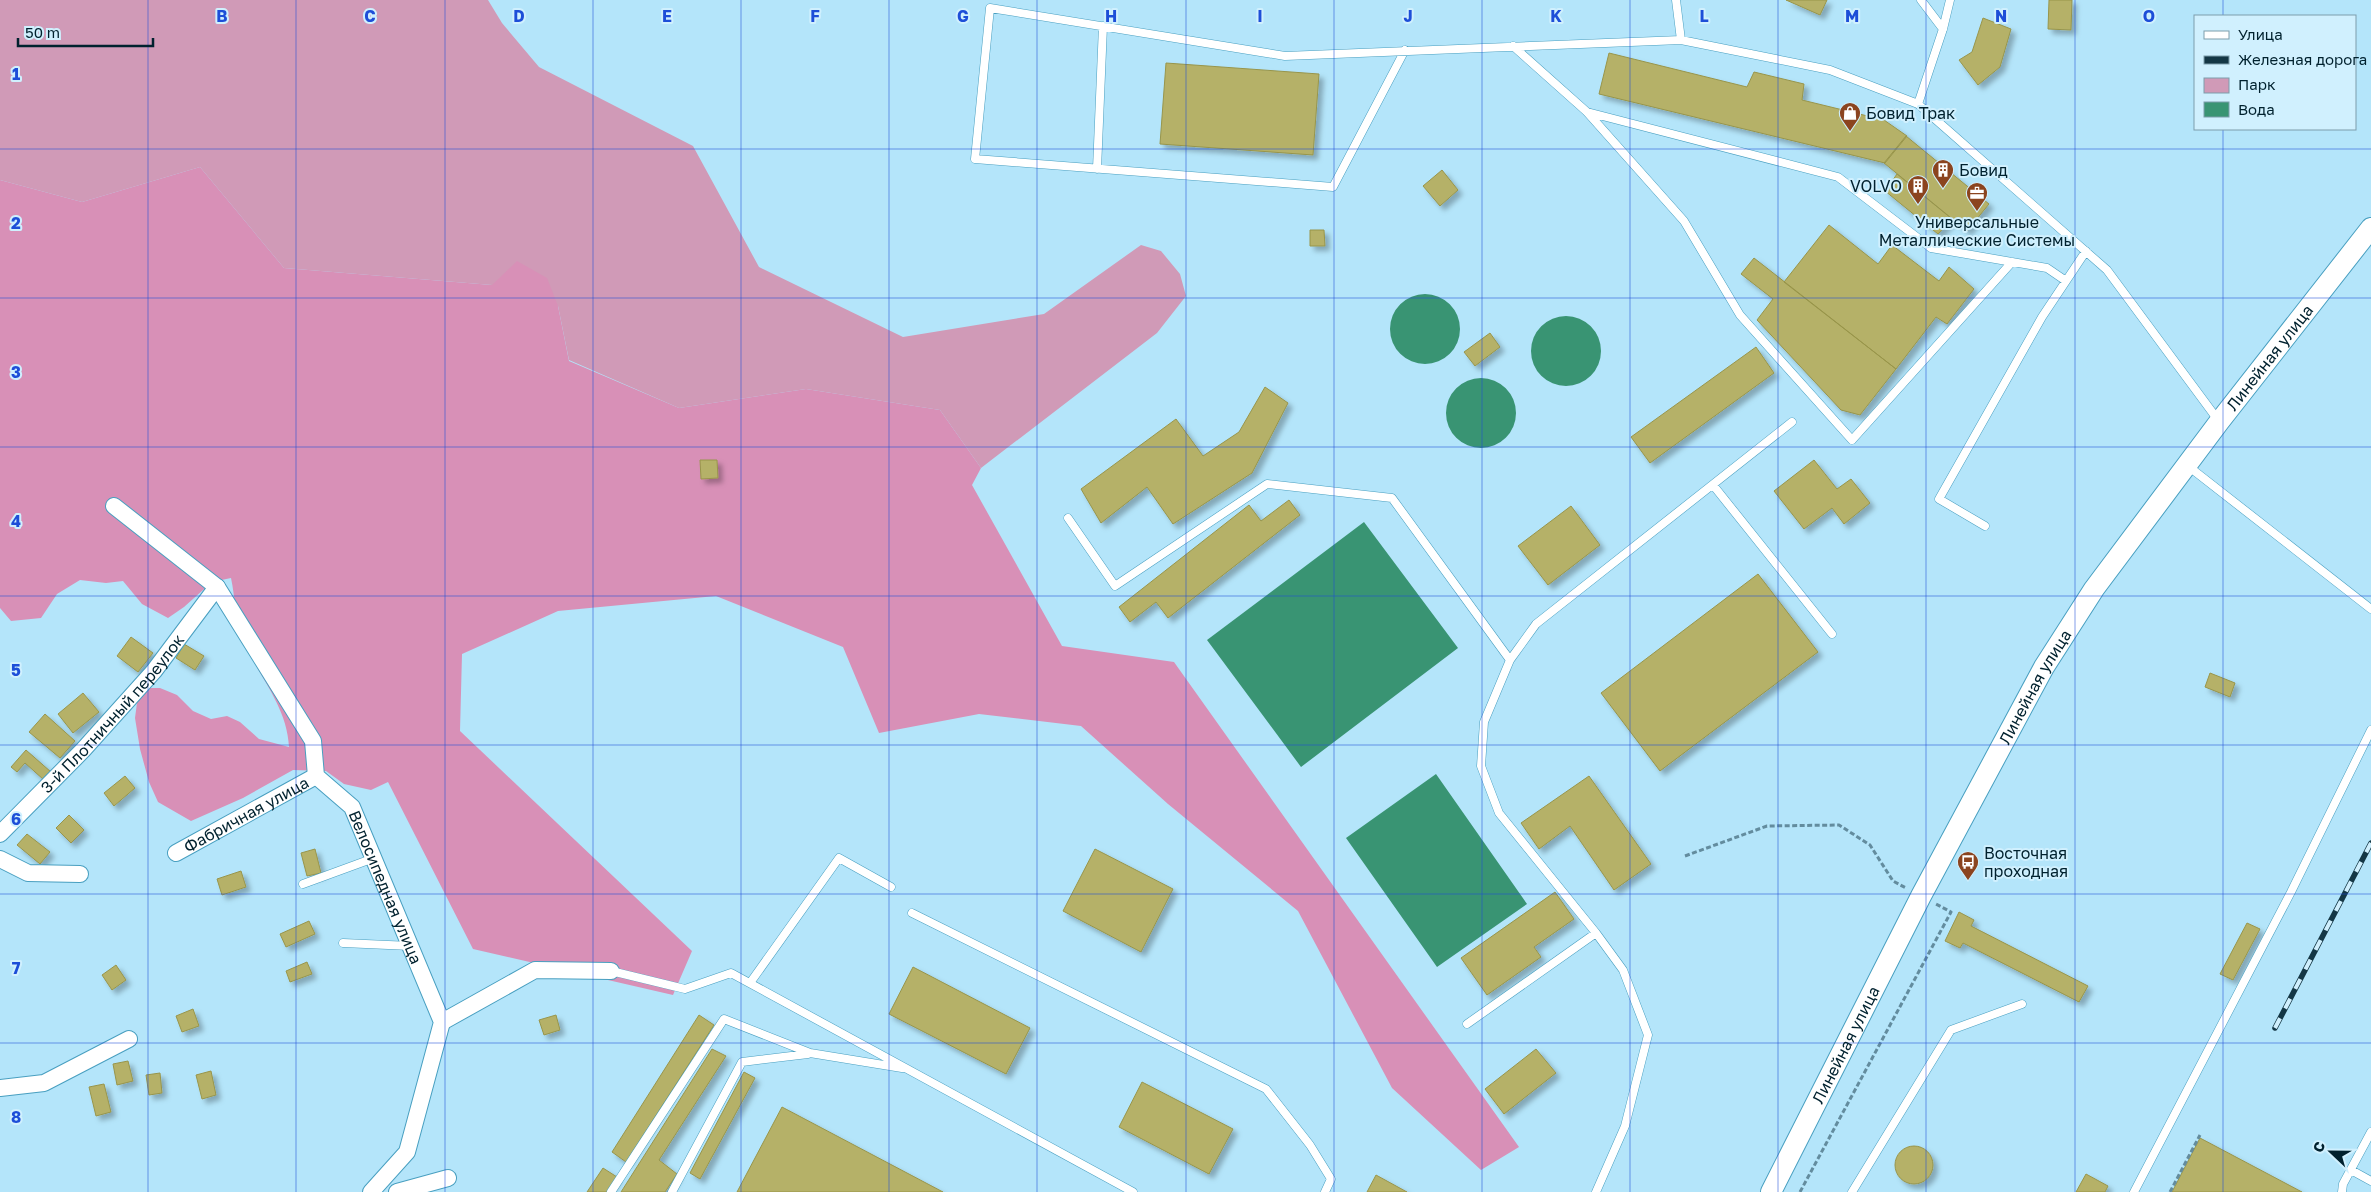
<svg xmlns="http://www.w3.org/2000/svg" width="2371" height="1192" font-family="'Golos Text',sans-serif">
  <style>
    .green { fill: #d09ab7 }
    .forest { fill: #d890b7 }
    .water { fill: #399473 }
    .building { fill: #b5b167; stroke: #98954b; filter: url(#shadow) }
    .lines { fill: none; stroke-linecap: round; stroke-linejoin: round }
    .service-casing { stroke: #489fc0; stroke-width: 9 }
    .minor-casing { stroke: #489fc0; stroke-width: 18 }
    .tertiary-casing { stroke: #489fc0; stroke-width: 22 }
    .path { stroke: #638c9e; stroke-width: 3; stroke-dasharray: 5 2.5; stroke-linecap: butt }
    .service { stroke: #fff; stroke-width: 8 }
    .minor { stroke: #fff; stroke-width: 16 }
    .tertiary { stroke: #fff; stroke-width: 20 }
    .rail-casing { stroke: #143745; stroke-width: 5.5 }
    .rail { stroke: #d0f0fe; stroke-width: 4; stroke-dasharray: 11; stroke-linecap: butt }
    .grid { fill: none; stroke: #1d4ed8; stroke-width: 1; stroke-opacity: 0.55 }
    .labels { text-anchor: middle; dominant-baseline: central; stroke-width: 4; stroke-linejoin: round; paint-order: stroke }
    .poi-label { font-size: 16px; fill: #00212e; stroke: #d0f0fe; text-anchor: start }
    .street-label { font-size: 16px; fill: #00212e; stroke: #d0f0fe }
    .grid-label { font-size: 16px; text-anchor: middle; font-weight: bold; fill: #1d4ed8; stroke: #d0f0fe; stroke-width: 4; stroke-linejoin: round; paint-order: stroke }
  </style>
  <defs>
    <filter id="shadow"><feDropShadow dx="4.5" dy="4.5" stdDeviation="2.5" flood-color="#0004"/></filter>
  </defs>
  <rect width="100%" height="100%" fill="#b4e5fa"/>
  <!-- green -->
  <path class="green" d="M0 0H488L502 23 539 67 693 146 759 267 903 337 1044 314 1141 245 1161 251 1180 274 1186 296 1157 333 981 468 940 410 806 389 679 408 569 360 558 306 492 285 284 268 200 167 82 202 0 180Z"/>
  <!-- forest -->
  <path class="forest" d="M200 167 284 268 492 285 517 261 547 278 558 306 569 361 679 408 806 389 940 410 981 468 972 485 1062 646 1174 662 1519 1147 1481 1170 1392 1088 1298 911 1168 804 1081 726 979 714 879 733 843 647 716 596 558 611 462 654 460 731 692 951 673 995 473 949 388 782 371 790 344 784 326 771 293 770 243 798 191 821 158 802 149 782 140 749 135 718 139 688H160L177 695 193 711 211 719 227 716 240 722 259 739 289 747C287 704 256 674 241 635 235 618 235 596 231 578L212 582 184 607 168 618 142 604 123 581 106 583 80 580 57 594 41 618 11 621 0 608V180L82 202Z"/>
  <!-- water -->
  <path class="water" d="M1390 329a35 35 0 1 1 70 0a35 35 0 1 1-70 0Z
    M1531 351a35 35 0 1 1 70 0a35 35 0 1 1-70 0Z
    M1446 413a35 35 0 1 1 70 0a35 35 0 1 1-70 0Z
    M1364 522 1458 648 1301 767 1207 640Z
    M1436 774 1527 904 1437 967 1346 838Z"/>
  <!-- building -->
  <path class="building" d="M1786 0H1827L1820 15Z
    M2049 0H2072L2071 30 2048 29Z
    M1983 18 2011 29 2000 67 1978 85 1959 60 1972 52Z
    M1609 53 1747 87 1754 72 1804 84 1802 100 1884 120 1907 136 1885 163 1599 94Z
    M1166 63 1319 74 1313 155 1160 144Z
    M1906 136 1989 204 1967 231 1884 163Z
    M1442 170 1458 190 1440 206 1423 186Z
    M1897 174 1952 219 1938 234 1885 191Z
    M1829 225 1878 264 1892 245 1939 281 1949 267 1974 289 1947 324 1936 317 1896 369 1784 282Z
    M1310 230H1324L1325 246H1310Z
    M1754 258 1896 369 1860 415 1841 410 1757 320 1773 299 1741 274Z
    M1490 333 1500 347 1475 366 1464 352Z
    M1756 347 1774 373 1650 463 1631 437Z
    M1265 387 1288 403 1252 473 1173 524 1147 487 1101 523 1081 489 1176 419 1203 456 1239 432Z
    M700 460H717L718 478 701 479Z
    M1814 460 1837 489 1851 479 1870 503 1844 524 1832 508 1804 529 1774 491Z
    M1289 500 1300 515 1168 618 1156 602 1130 622 1119 607 1249 505 1261 521Z
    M1571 506 1600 545 1548 585 1518 546Z
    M1758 574 1818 652 1660 771 1601 693Z
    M131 637 153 653 138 672 117 656Z
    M184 644 204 656 195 670 176 658Z
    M2210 673 2235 683 2230 697 2205 687Z
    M83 693 99 712 73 733 58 714Z
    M45 714 75 741 60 758 29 732Z
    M26 750 51 772 44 780 25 763 17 772 11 767Z
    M125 776 135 788 114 806 104 793Z
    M1589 776 1651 864 1614 890 1570 826 1539 849 1521 823Z
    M69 815 84 830 71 843 56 828Z
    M27 834 50 852 40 864 17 845Z
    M315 849 321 873 307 876 301 853Z
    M1095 849 1173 889 1141 952 1063 911Z
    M241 871 246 887 222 895 217 879Z
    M1555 892 1574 919 1534 947 1541 957 1487 995 1461 958Z
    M1959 912 1974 920 1971 926 2088 986 2079 1002 1963 943 1960 948 1945 941Z
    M309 921 315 934 286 947 280 934Z
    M2247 923 2260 929 2233 980 2220 974Z
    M307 962 312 974 290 982 286 971Z
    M116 965 126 980 112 990 102 975Z
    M913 967 1030 1028 1006 1074 889 1014Z
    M193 1009 199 1026 182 1032 176 1016Z
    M556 1015 560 1030 544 1035 539 1020Z
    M699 1015 714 1025 626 1162 612 1152Z
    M712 1049 726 1056 659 1160 677 1174 665 1192H621Z
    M1536 1049 1556 1073 1504 1114 1485 1089Z
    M128 1061 133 1081 117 1085 113 1064Z
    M211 1071 216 1095 202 1099 196 1075Z
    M744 1072 755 1078 700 1179 690 1173Z
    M160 1073 162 1093 149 1095 146 1075Z
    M1142 1082 1233 1129 1209 1174 1119 1127Z
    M104 1084 111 1112 96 1116 89 1087Z
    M782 1107 943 1192H737Z
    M2200 1138 2302 1192H2172Z
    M1895 1165a19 19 0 1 1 38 0a19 19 0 1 1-38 0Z
    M603 1168 617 1177 607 1192H587Z
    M2086 1174 2108 1186 2105 1192H2076Z
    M1376 1175 1407 1192H1367Z"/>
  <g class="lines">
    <!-- service casing -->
    <g class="service-casing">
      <path id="service" d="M1676 0 1681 40
        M1921 0 1943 29
        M1513 46 1587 112 1838 177 1931 248 2047 268 2066 281
        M1405 50 1333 187 975 159 990 8 1285 56 1681 40 1830 70 1918 104 2107 270 2218 420
        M1918 104 1943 29 1950 0
        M1587 112 1684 221 1740 315 1852 440 2012 262
        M1097 169 1103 26
        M2188 466 2371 609
        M1713 485 1832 634
        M1068 518 1115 586 1267 484 1392 498 1510 660
        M1985 526 1939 499 2042 317 2086 251
        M303 884 374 858
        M912 913 1266 1089 1310 1145 1331 1179 1325 1192
        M343 943 411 946
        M611 971 685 989 731 973 1133 1192
        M750 983 839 858 891 887
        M1467 1024 1596 933
        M2351 1170 2371 1181
        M611 1192 724 1019 810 1053 902 1068
        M672 1192 742 1062 808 1054
        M1596 1192 1625 1126 1648 1035 1623 970 1596 933 1499 813 1481 766 1484 722 1510 660 1536 624 1792 422
        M1852 1192 1951 1030 2022 1004
        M2134 1192 2291 892 2371 730
        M2342 1192 2343 1184 2371 1132"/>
    </g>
    <!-- minor casing -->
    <g class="minor-casing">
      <g id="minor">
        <path id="s1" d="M114 506 217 587 313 741 316 776 352 807 442 1022 407 1152 371 1192"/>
        <path id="s2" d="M0 834 83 750 154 671 217 587"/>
        <path id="s3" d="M176 853 316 776"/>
        <path d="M0 859 28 873 80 874"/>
        <path d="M442 1022 535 970 611 971"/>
        <path d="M0 1088 44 1083 129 1039"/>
        <path d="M397 1192 448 1178"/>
      </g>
    </g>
    <!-- tertiary casing -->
    <g class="tertiary-casing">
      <g id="tertiary">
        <path id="s4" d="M1771 1192 1921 896 2044 667 2094 589 2219 422 2371 228"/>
      </g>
    </g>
    <!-- path -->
    <path class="path" d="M1685 856 1767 826 1839 825 1870 845 1893 881 1906 888
      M1800 1192 1951 912 1936 904
      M2170 1192 2200 1135"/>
    <!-- service -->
    <use href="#service" class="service"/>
    <!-- minor -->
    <use href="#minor" class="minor"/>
    <!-- tertiary -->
    <use href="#tertiary" class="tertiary"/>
    <!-- rail casing -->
    <g class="rail-casing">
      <path id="rail" d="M2275 1028 2371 843"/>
    </g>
    <!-- rail -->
    <use href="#rail" class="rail"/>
  </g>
  <!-- grid -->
  <path class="grid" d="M148 0V1192M296 0V1192M445 0V1192M593 0V1192M741 0V1192M889 0V1192M1037 0V1192M1186 0V1192M1334 0V1192M1482 0V1192M1630 0V1192M1778 0V1192M1926 0V1192M2075 0V1192M2223 0V16M2223 129V1192M0 149H2371M0 298H2371M0 447H2371M0 596H2371M0 745H2371M0 894H2371M0 1043H2371"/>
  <!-- icons -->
  <defs>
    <g id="shop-pin" transform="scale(1.125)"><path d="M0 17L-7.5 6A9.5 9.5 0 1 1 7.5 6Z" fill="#8b441f" stroke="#d0f0fe"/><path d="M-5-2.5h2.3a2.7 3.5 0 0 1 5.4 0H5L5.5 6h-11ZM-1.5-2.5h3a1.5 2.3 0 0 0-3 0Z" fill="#fff"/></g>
    <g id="building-pin" transform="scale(1.125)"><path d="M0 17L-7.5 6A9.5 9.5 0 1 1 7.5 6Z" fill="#8b441f" stroke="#d0f0fe"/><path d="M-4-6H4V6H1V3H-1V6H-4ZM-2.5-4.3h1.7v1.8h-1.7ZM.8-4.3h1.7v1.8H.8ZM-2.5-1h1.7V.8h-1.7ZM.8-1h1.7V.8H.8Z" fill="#fff"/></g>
    <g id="office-pin" transform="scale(1.125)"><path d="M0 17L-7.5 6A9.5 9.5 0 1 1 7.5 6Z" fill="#8b441f" stroke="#d0f0fe"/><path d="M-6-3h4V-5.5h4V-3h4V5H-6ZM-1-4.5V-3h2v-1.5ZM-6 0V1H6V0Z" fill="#fff"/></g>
    <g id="bus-pin" transform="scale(1.125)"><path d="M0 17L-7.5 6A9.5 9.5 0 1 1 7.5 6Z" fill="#8b441f" stroke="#d0f0fe"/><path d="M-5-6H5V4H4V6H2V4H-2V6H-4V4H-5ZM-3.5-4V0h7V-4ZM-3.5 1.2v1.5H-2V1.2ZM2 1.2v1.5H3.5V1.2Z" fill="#fff"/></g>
  </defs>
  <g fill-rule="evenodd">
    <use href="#shop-pin" x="1850" y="113"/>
    <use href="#building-pin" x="1943" y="170"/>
    <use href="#building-pin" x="1918" y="186"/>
    <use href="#office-pin" x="1977" y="193"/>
    <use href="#bus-pin" x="1968" y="862"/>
  </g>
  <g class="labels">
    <!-- poi labels -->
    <g class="poi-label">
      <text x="1866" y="113">Бовид Трак</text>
      <text x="1959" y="170">Бовид</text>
      <text x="1902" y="186" text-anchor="end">VOLVO</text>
      <text x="1977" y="222" text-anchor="middle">Универсальные<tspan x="1977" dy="18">Металлические Системы</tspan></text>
      <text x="1984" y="853">Восточная<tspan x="1984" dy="18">проходная</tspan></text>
    </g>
    <!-- street labels -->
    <g class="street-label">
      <text stroke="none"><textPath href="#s4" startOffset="975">Линейная улица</textPath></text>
      <text stroke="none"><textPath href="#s4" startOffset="570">Линейная улица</textPath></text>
      <text stroke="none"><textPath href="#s2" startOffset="165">3-й Плотничный переулок</textPath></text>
      <text stroke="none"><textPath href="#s3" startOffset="80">Фабричная улица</textPath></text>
      <text stroke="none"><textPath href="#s1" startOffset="482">Велосипедная улица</textPath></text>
      <text stroke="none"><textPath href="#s4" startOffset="165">Линейная улица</textPath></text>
    </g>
  </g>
  <g class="grid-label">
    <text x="222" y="22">B</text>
    <text x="370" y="22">C</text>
    <text x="519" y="22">D</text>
    <text x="667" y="22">E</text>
    <text x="815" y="22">F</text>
    <text x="963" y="22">G</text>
    <text x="1111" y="22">H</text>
    <text x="1260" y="22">I</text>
    <text x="1408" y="22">J</text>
    <text x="1556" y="22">K</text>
    <text x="1704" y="22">L</text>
    <text x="1852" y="22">M</text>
    <text x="2001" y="22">N</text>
    <text x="2149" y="22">O</text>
    <text x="16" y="80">1</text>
    <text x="16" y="229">2</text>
    <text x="16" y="378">3</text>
    <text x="16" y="527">4</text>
    <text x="16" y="676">5</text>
    <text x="16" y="825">6</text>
    <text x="16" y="974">7</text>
    <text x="16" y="1123">8</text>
  </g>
  <!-- legend -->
  <rect x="2194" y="15" width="162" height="115" fill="#d0f0fe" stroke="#7d9dab"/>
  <rect x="2204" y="31" width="25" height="8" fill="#ffffff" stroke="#7d9dab"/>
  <text x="2238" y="40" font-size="15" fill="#00212e">Улица</text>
  <rect x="2204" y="56" width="25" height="8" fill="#143745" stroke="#7d9dab"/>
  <text x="2238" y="65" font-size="15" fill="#00212e">Железная дорога</text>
  <rect x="2204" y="78" width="25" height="15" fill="#d09ab7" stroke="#7d9dab"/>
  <text x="2238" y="90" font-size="15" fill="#00212e">Парк</text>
  <rect x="2204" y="102" width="25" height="15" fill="#399473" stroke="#7d9dab"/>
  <text x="2238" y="115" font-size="15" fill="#00212e">Вода</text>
  <!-- north arrow -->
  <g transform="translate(2331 1152) rotate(292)" stroke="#d0f0fe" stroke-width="4" paint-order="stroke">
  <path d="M0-4L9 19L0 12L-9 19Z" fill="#00212e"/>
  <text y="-8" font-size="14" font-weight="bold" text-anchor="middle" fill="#00212e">С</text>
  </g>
  <!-- scale -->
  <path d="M18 38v8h135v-8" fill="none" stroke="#00212e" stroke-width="2.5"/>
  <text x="25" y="38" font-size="15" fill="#00212e" stroke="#d0f0fe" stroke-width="4" paint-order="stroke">50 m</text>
</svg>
